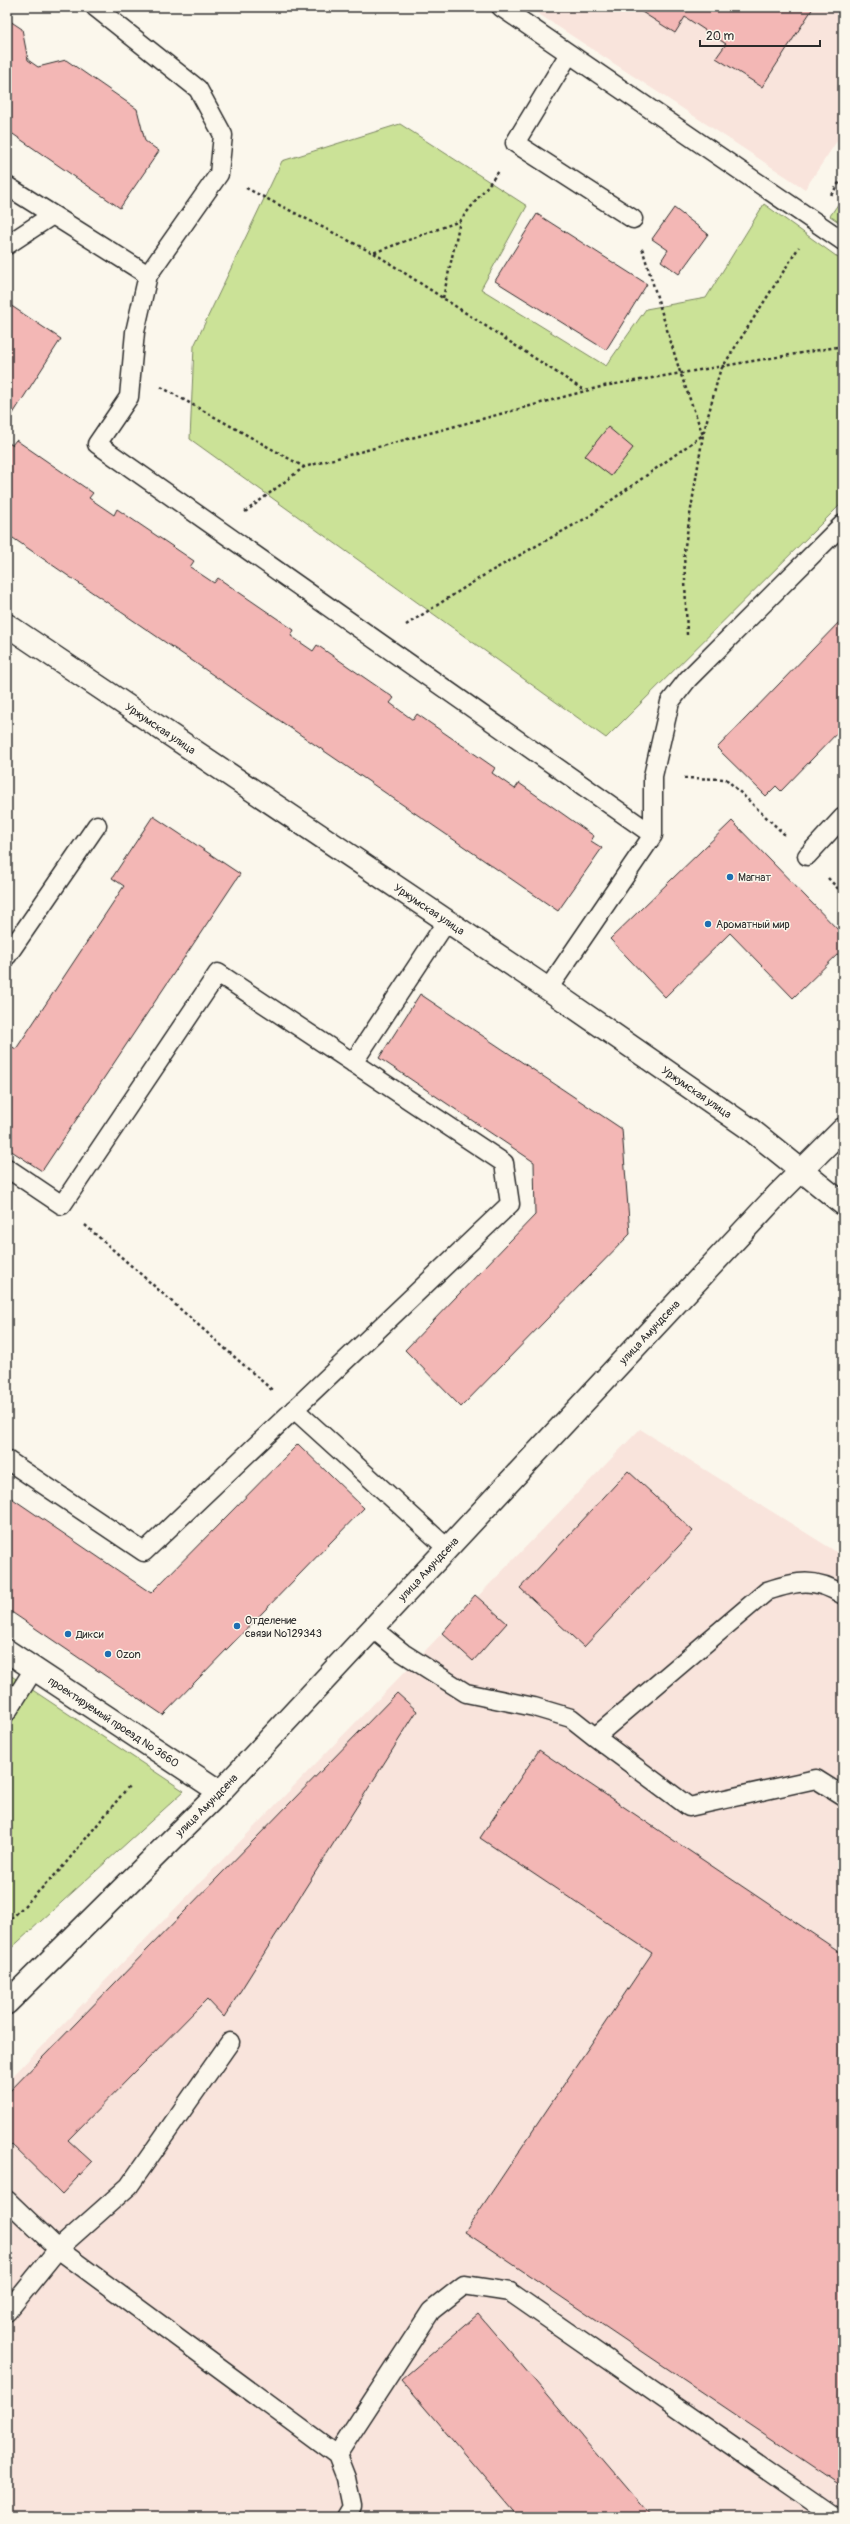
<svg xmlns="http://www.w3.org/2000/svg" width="850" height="2524" font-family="Pangolin,sans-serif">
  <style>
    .built { fill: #f9e4dc }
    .green { fill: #cbe297; stroke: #7b8661 }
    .building { fill: #f3b7b5; stroke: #2b2b2b }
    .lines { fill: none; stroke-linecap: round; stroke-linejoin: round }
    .lane-casing { stroke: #2b2b2b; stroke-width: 21 }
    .street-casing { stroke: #2b2b2b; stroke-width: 25 }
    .secondary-casing { stroke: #2b2b2b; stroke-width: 25 }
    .path { stroke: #2b2b2b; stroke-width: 2.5; stroke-dasharray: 3 3; stroke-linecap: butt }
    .lane { stroke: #fbf7ec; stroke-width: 18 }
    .street { stroke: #fbf7ec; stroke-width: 22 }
    .secondary { stroke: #fbf7ec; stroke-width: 22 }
    .poi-dot { fill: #1f6fb2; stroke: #fbf7ec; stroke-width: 1.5 }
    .labels { text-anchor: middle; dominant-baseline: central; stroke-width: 3; stroke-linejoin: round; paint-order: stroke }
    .street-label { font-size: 11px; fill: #2b2b2b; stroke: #fbf7ec }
    .poi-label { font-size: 11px; fill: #2b2b2b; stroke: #fbf7ec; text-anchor: start }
  </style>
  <rect width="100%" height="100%" fill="#fbf7ec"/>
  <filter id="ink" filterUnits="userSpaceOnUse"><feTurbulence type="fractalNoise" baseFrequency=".025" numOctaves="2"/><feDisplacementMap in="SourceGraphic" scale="8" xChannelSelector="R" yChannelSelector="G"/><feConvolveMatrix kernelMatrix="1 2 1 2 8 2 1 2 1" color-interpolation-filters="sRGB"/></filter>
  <g filter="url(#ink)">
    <!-- built -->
    <path class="built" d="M528 7H843V132L805 189Z
      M640 1429 843 1556V2517H7V2082Z"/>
    <!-- green -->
    <path class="green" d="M400 124 527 206 481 289 606 366 646 309 706 298 764 204 843 261V502L606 738 190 439 194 346 282 161Z
      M843 197V225L830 216Z
      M7 1673 184 1791 7 1952Z"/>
    <!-- building -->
    <path class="building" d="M634 7H811L813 8 762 87 716 58 726 44 685 17 675 33Z
      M7 19 22 29 28 60 38 67 66 60 137 109 145 141 159 151 120 208 7 130Z
      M674 208 708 234 679 274 661 261 668 250 652 239Z
      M537 214 647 284 606 350 495 281Z
      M7 303 61 339 7 423Z
      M608 427 633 448 611 476 585 456Z
      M16 440 93 493 89 498 114 515 117 509 194 561 190 567 214 583 218 578 294 630 291 636 313 651 317 645 394 698 390 703 413 720 417 714 495 768 492 773 515 789 519 783 594 836 591 841 602 848 558 911 7 534V442L12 445Z
      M843 618V717L840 720 843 727 781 791 776 786 766 796 717 748Z
      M153 816 240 874 42 1171 7 1148V1044L16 1049 124 886 112 878Z
      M732 821 843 935V949L793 998 730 933 665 997 610 939Z
      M420 994 622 1129 630 1234 461 1407 405 1350 535 1215 534 1162 379 1058Z
      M298 1444 364 1508 163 1715 7 1609V1495L151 1593Z
      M628 1471 693 1531 584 1647 520 1588Z
      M475 1595 507 1623 473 1661 442 1633Z
      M397 1693 417 1711 224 2017 207 1999 68 2140 92 2162 62 2194 7 2140V2094Z
      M539 1750 843 1954V2487L465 2232 652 1953 480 1838Z
      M478 2314 651 2517H518L401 2380Z"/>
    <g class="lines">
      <!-- lane casing -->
      <g class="lane-casing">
        <path id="lane" d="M95 7 198 89 223 135 219 174 148 275 135 332 129 397 97 444 653 835 548 989
          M501 7 843 241
          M569 54 515 143 633 219
          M7 186 148 275
          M7 245 51 216
          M653 835V776L670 702 688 679 843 524
          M807 856 843 817
          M7 956 97 825
          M353 1063 447 921
          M7 1168 62 1205 218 973 504 1163 510 1204 144 1552 7 1460
          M294 1409 447 1548
          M843 1595C815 1577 797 1581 767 1591L595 1737 689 1807 816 1779 843 1796
          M372 1628 403 1653 466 1693 534 1707 571 1718 595 1737
          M7 1712 34 1669
          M7 2200 58 2249 337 2455 346 2478 352 2507 346 2517
          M7 2312 58 2249 129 2186 230 2042
          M337 2455 431 2311 464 2285 510 2292 834 2517"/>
      </g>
      <!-- street casing -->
      <g class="street-casing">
        <g id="street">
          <path id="s1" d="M7 625 548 989 750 1129 843 1204"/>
          <path id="s2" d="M7 1651 220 1792"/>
        </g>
      </g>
      <!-- secondary casing -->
      <g class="secondary-casing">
        <g id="secondary">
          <path id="s3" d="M7 2003 220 1792 779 1193 843 1129"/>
        </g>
      </g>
      <!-- path -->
      <path class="path" d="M246 188 373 253 460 221
        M831 195 843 177
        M374 253 585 391
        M443 298 460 221 500 170
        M161 387 304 467 604 386 843 346
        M245 512 304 467
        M406 625 486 574 588 517 703 435 680 372 642 248
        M687 635 684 552 703 435 720 371 799 247
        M684 778 726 779 785 835
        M828 878 843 894
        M85 1225 272 1390
        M7 1923 60 1870 129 1786"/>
      <!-- lane -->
      <use href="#lane" class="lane"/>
      <!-- street -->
      <use href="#street" class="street"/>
      <!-- secondary -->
      <use href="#secondary" class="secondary"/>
    </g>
  </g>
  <!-- markers -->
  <g class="poi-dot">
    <circle cx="730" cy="877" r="4"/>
    <circle cx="708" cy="924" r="4"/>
    <circle cx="237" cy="1626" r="4"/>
    <circle cx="68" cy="1634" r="4"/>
    <circle cx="108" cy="1654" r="4"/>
  </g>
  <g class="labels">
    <!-- street labels -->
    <g class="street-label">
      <text stroke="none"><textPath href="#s1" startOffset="185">Уржумская улица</textPath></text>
      <text stroke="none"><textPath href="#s1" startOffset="509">Уржумская улица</textPath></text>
      <text stroke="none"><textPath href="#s1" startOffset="833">Уржумская улица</textPath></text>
      <text stroke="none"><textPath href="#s3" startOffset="929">улица Амундсена</textPath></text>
      <text stroke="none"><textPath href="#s3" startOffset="605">улица Амундсена</textPath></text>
      <text stroke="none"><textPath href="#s2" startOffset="128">проектируемый проезд № 3660</textPath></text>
      <text stroke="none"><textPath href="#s3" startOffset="281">улица Амундсена</textPath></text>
    </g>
    <!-- poi labels -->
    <g class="poi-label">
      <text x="738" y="877">Магнат</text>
      <text x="716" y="924">Ароматный мир</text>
      <text x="245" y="1620">Отделение<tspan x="245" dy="13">связи №129343</tspan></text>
      <text x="76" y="1634">Дикси</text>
      <text x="116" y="1654">Ozon</text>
    </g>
  </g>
  <!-- margin -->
  <rect width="850" height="2524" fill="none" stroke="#fbf7ec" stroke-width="24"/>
  <rect x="12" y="12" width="826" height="2500" fill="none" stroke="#2b2b2b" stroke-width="1.5" filter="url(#ink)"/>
  <!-- scale -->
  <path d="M700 40v6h120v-6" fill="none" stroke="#2b2b2b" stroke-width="2"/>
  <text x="706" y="40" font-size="12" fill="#2b2b2b" stroke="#fbf7ec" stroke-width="3" paint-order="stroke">20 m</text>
</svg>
